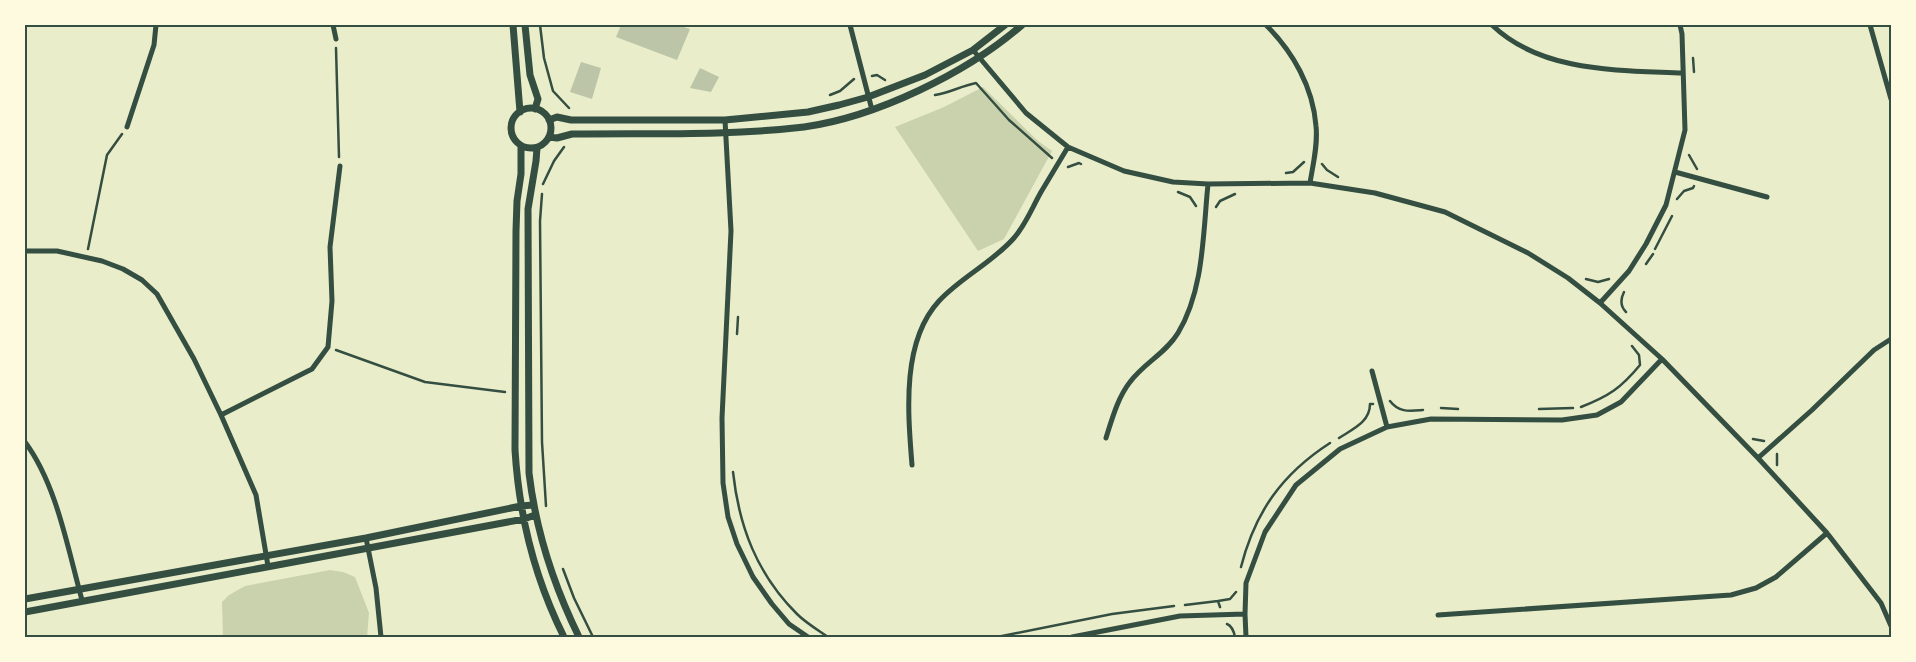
<svg xmlns="http://www.w3.org/2000/svg" width="1916" height="662" font-family="Jost,sans-serif">
  <style>
    .green { fill: #cad2ad }
    .building { fill: #bcc5a7 }
    .lines { fill: none; stroke-linecap: round; stroke-linejoin: round }
    .path { stroke: #344e41; stroke-width: 2.5 }
    .minor { stroke: #344e41; stroke-width: 5 }
    .tertiary { stroke: #344e41; stroke-width: 7 }
    .neatline { fill: none; stroke: #344e41; stroke-width: 2 }
  </style>
  <rect width="100%" height="100%" fill="#e9edc9"/>
  <!-- green -->
  <path class="green" d="M983 87 1038 141 1052 151 1004 239 978 251 895 127 944 107Z
    M330 570 343 572 355 577 369 613 367 637H223L222 602 229 595 245 586Z"/>
  <!-- building -->
  <path class="building" d="M621 25H678L690 29 677 60 616 37Z
    M581 62 601 68 592 99 570 92Z
    M700 68 719 77 711 92 690 88Z"/>
  <g class="lines">
    <!-- path -->
    <path class="path" d="M540 25 544 58 553 91 569 108
      M336 48 339 157
      M1693 58 1694 72
      M872 76 877 75 885 80
      M830 95 840 91 854 79
      M935 95C949 93 961 86 976 83L1009 120 1052 158
      M1689 155 1697 169
      M1322 164 1327 170 1338 177
      M1068 167 1079 163 1081 164
      M1286 173 1293 172 1304 162
      M543 184 554 161 564 147
      M1178 192 1190 197 1196 206
      M542 194 540 221 542 442 546 506
      M1677 199 1684 191 1693 188 1694 186
      M1216 207 1220 201 1235 194
      M88 249 107 155 122 134
      M1655 249 1672 216
      M1646 264 1653 254
      M1586 279 1598 282 1609 279
      M1624 292C1621 298 1620 306 1626 312
      M737 334 738 317
      M336 350 425 382 505 392
      M1390 401C1399 413 1410 411 1423 410
      M1581 407C1609 396 1621 388 1640 365L1639 355 1632 346
      M1441 408 1458 409
      M1539 409 1573 408
      M1339 438C1353 429 1370 422 1370 404H1373
      M1753 439 1764 441
      M1777 454V465
      M733 472C739 527 757 574 797 614 806 623 818 630 828 637
      M1241 567C1255 512 1282 474 1330 443
      M563 569 574 598 593 637
      M1218 601 1230 599 1236 592
      M1185 605 1218 601 1220 607
      M1227 624C1232 626 1234 632 1235 637
      M997 637 1112 614 1174 606"/>
    <!-- minor -->
    <path class="minor" d="M333 25 336 39
      M850 25 872 110
      M1266 25C1293 52 1313 87 1316 126 1318 145 1313 164 1310 183
      M1492 25C1542 73 1619 70 1683 73
      M1870 25 1891 99
      M973 50 1026 113 1068 147 1124 171 1173 182 1208 184 1310 183 1375 193 1445 212 1528 253 1568 278 1600 303 1662 359 1758 458 1827 533 1881 603 1891 626
      M725 120 731 231 722 418 723 483 728 517 737 544 753 577 772 604 789 624 808 637
      M127 127 154 45 156 25
      M1675 172 1767 197
      M25 251H57L102 261 123 269 142 280 157 294 194 359 221 415 256 495 268 566
      M1600 303 1629 271 1646 244 1666 205 1685 130 1682 34 1680 25
      M1372 371 1387 427
      M221 415 312 369 328 347 332 301 330 247 340 166
      M1106 438C1112 419 1118 397 1130 382 1144 363 1166 353 1178 333 1204 290 1203 233 1208 184
      M25 442C57 485 68 550 82 600
      M1758 458 1812 410 1874 350 1891 339
      M912 465C908 414 901 342 939 301 961 277 992 263 1014 238 1026 224 1032 208 1041 192 1050 177 1059 162 1068 147
      M366 538 376 588 381 637
      M1438 615 1731 595 1756 588 1776 577 1827 533
      M1072 637 1180 616 1245 614
      M1246 637 1245 614 1246 583 1265 532 1296 485 1340 449 1387 427 1431 419 1562 420 1597 415 1621 402 1662 359"/>
    <!-- tertiary -->
    <path class="tertiary" d="M513 25 520 112
      M525 25 530 75 538 99 535 109
      M511 128a20 20 0 1 1 40 0a20 20 0 1 1-40 0Z
      M549 120 557 117 571 120H725L808 112 839 105 868 97 925 75 973 50 1005 25
      M549 137 557 138 572 134C649 133 727 136 804 127 876 117 967 73 1022 25
      M521 146V174L517 201 516 231 515 450C519 515 535 579 564 637
      M537 148 536 161 528 209 529 473C536 532 553 584 579 637
      M25 599 366 538 521 506 533 505
      M25 612 524 519 535 515"/>
  </g>
  <!-- border -->
  <rect width="1916" height="662" fill="none" stroke="#fefae0" stroke-width="52"/>
  <rect x="26" y="26" width="1864" height="610" class="neatline"/>
</svg>
